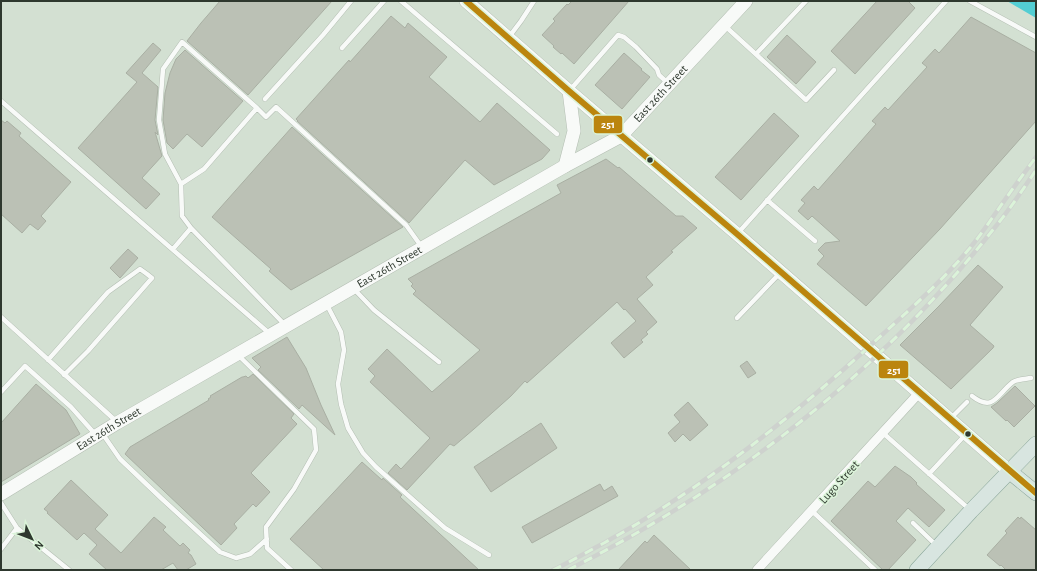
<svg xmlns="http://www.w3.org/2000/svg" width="1037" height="571" font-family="'Alegreya Sans',sans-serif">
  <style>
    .water { fill: #53ced3 }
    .building { fill: #bbc1b5; stroke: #a9afa3 }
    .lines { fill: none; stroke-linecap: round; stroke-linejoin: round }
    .lane-casing { stroke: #b4beb3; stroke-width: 5.5 }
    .street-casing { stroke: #b4beb3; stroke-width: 10 }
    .secondary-casing { stroke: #b4beb3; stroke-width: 14 }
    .primary-casing { stroke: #8aa69a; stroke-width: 16 }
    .lane { stroke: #f8faf8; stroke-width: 4.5 }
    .street { stroke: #f8faf8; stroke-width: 9 }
    .secondary { stroke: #f8faf8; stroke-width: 13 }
    .primary { stroke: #d8e5e0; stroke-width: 15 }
    .rail-casing { stroke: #ced2ce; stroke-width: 4.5 }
    .rail { stroke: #dbf3d9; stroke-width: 3; stroke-dasharray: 9; stroke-linecap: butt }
    .bus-1-casing { stroke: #dbf3d9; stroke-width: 9 }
    .bus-1 { stroke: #bb850e; stroke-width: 6 }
    .bus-dot { fill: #2e382e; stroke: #dbf3d9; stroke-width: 1.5 }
    .labels { text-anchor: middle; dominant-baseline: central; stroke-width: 3; stroke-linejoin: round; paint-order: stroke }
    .street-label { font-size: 12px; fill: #2e382e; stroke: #dbf3d9 }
    .line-badge { stroke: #dbf3d9; stroke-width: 1.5 }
    .badge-label { font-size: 11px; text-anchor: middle; font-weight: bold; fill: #fff }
  </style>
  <rect width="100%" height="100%" fill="#d3e0d2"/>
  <!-- water -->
  <path class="water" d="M1007 1H1036V18Z"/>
  <!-- building -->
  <path class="building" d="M220 1H332L248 95 187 41 201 23Z
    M572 1H629L574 64 562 53 561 54 553 47 554 46 542 35 555 21 553 19 567 4 568 5Z
    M877 1H908L915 8 855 74 831 51Z
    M391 16 405 28 408 23 447 57 429 77 480 122 497 103 550 150 542 159 494 185 465 160 409 223 297 121H298L296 119 349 60 350 62Z
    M971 17 1036 53V121L940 229 866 306 817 264 824 256 818 250 825 243 840 241 812 216 808 220 798 211 805 203 801 200 814 186 818 190 876 124 872 121 885 107 888 110 927 67 922 63 935 49 939 53Z
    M787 35 816 62 796 84 767 57Z
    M153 43 161 50 142 73 158 87 155 120 158 135 155 132 162 156 142 178 160 194 146 209 78 148 137 82 126 73Z
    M185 50 243 101 202 147 187 134 173 149 167 143 163 120 165 93 170 73 176 59Z
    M624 53 642 69 641 70 650 77 622 109 595 85Z
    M774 113 799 136 741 200 715 177Z
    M1 120 5 123 7 121 21 133 19 136 71 182 41 216 46 221 38 230 30 224 22 233 1 214Z
    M292 127 403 227 291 290 269 271 271 269 212 217Z
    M606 159 618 168 619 167 676 216H683L697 228 671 251 673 252 646 277 653 285 637 299 657 322 646 332 648 334 641 340 643 342 624 358 611 343 636 321 625 309 624 310 617 302 527 383 525 381 511 396 474 429 454 446 450 444 407 490 388 473 396 464 401 469 430 438 370 382 375 376 368 369 387 349 432 392 480 350 413 294 416 291 411 286 413 284 408 279 561 193 557 185Z
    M128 249 138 258 120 278 110 268Z
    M978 265 1003 287 970 325 994 346 993 348 951 389 900 345 939 306Z
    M287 337 306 368 321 405 335 435 302 405 299 409 258 370 261 367 252 358Z
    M747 361 756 373 748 378 740 366Z
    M253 374 294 414 291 418 297 424 251 473 270 492 256 507 253 504 234 524 237 528 221 545 125 454 130 447 209 400 208 399 211 397 210 396 242 377H243L246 376 248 378Z
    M36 384 66 410 80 434 1 482V423Z
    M1015 386 1035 406 1014 427 1007 420 1006 421 991 407 997 403Z
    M688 402 708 425 690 441 683 434 675 442 668 433 680 422 674 415Z
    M541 423 557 448 491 492 474 467Z
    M362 462 382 480 383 478 402 495 400 497 479 570H324L290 539Z
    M895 466 911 477 917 483 916 484 945 510 929 527 908 508 896 521 916 540 888 570H883L831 521 868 481 875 487Z
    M71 480 108 515 95 529 121 553 154 517 166 527 163 530 180 546 183 543 190 550 188 553 191 555 196 564 186 570H178L173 563 161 570H107L89 554 97 545 84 533 77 540 47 513 48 512 44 509Z
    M600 484 604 491 612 486 618 496 532 543 522 527Z
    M1018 517 1020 519 1021 517 1036 530V570H1006L1001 565 1000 566 987 555 1007 533 1005 531Z
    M654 535 691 570H618L645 541 647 543Z"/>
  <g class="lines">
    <!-- lane casing -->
    <g class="lane-casing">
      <path id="lane" d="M401 1 557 134
        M970 1 1036 37
        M725 26 806 100 834 70
        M509 37 521 21 534 1
        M342 48 384 1
        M756 54 806 1
        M570 90 618 35 624 37 636 47 657 69 659 75 669 84
        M265 99 323 35 351 1
        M1 101 269 333
        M257 108 266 117 276 107 406 225 421 246
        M767 200 815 241
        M191 228 286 326
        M738 233 946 1
        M173 249 191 228 182 216 181 184 165 154 159 120 163 69 182 42 257 108 204 169 181 184
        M354 289 374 310 439 362
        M327 305 341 332 344 350 338 384 341 404 348 428 363 453 376 467 445 528 489 555
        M1 317 116 421
        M737 318 780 273
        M238 355 314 429 316 450 294 489 266 527 267 548 291 570
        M48 360 108 292 140 269 147 274 152 278 88 351 64 375
        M1 392 25 366 71 407 95 434
        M972 396C994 413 997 394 1013 382 1017 379 1025 379 1031 378
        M951 418 967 402
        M102 433 120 459 161 498 220 552 236 558 250 554 267 539
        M883 433 969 509
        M929 474 966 434
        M1 503 17 528 69 570
        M812 511 875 570
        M913 523 937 546
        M1 549 17 528"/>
    </g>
    <!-- street casing -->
    <g class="street-casing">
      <path id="street" d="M757 570 919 393"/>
    </g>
    <!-- secondary casing -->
    <g class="secondary-casing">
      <g id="secondary">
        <path d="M466 1 569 91 737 234 1009 471"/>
        <path d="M565 166 574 131 569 91"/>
        <path id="s1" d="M1 494 117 423 565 166 621 136 746 1"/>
      </g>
    </g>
    <!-- primary casing -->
    <g class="primary-casing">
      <path id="primary" d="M1009 471 1036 493
        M917 570 971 511 1036 444"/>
    </g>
    <!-- lane -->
    <use href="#lane" class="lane"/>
    <!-- street -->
    <use href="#street" class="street"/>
    <!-- secondary -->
    <use href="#secondary" class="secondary"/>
    <!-- primary -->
    <use href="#primary" class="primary"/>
    <!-- rail casing -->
    <g class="rail-casing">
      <path id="rail" d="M553 570C570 562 587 552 604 543 703 488 790 419 873 343 908 311 944 280 974 243 981 234 988 224 995 214 1008 195 1022 176 1036 157
        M568 570C731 488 878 374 992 231 1008 212 1022 191 1036 170"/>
    </g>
    <!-- rail -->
    <use href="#rail" class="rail"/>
    <!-- bus-1 casing -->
    <g class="bus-1-casing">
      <path id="bus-1" d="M466 1 569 91 737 234 1036 493"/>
    </g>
    <!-- bus-1 -->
    <use href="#bus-1" class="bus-1"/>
  </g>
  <!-- markers -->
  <g class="bus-dot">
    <circle cx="650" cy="160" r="3.5"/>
    <circle cx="968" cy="434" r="3.5"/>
  </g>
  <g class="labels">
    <!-- street labels -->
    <g class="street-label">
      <text stroke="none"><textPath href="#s1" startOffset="774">East 26th Street</textPath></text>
      <text stroke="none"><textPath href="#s1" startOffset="450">East 26th Street</textPath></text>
      <text stroke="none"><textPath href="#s1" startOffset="126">East 26th Street</textPath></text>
      <text transform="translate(839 482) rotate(-48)">Lugo Street</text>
    </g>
  </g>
  <g class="line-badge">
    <rect x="593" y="115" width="30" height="19" rx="4" fill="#bb850e"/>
    <rect x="878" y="360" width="31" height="19" rx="4" fill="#bb850e"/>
  </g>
  <g class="badge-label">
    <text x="608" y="128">251</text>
    <text x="894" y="374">251</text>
  </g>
  <!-- border -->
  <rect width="1037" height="571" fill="none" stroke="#2e382e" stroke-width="4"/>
  <!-- north arrow -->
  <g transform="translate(32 539) rotate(133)" stroke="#dbf3d9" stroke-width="3" paint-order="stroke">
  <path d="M0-3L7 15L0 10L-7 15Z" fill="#2e382e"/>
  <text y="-6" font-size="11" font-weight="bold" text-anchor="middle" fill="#2e382e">N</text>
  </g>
</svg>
